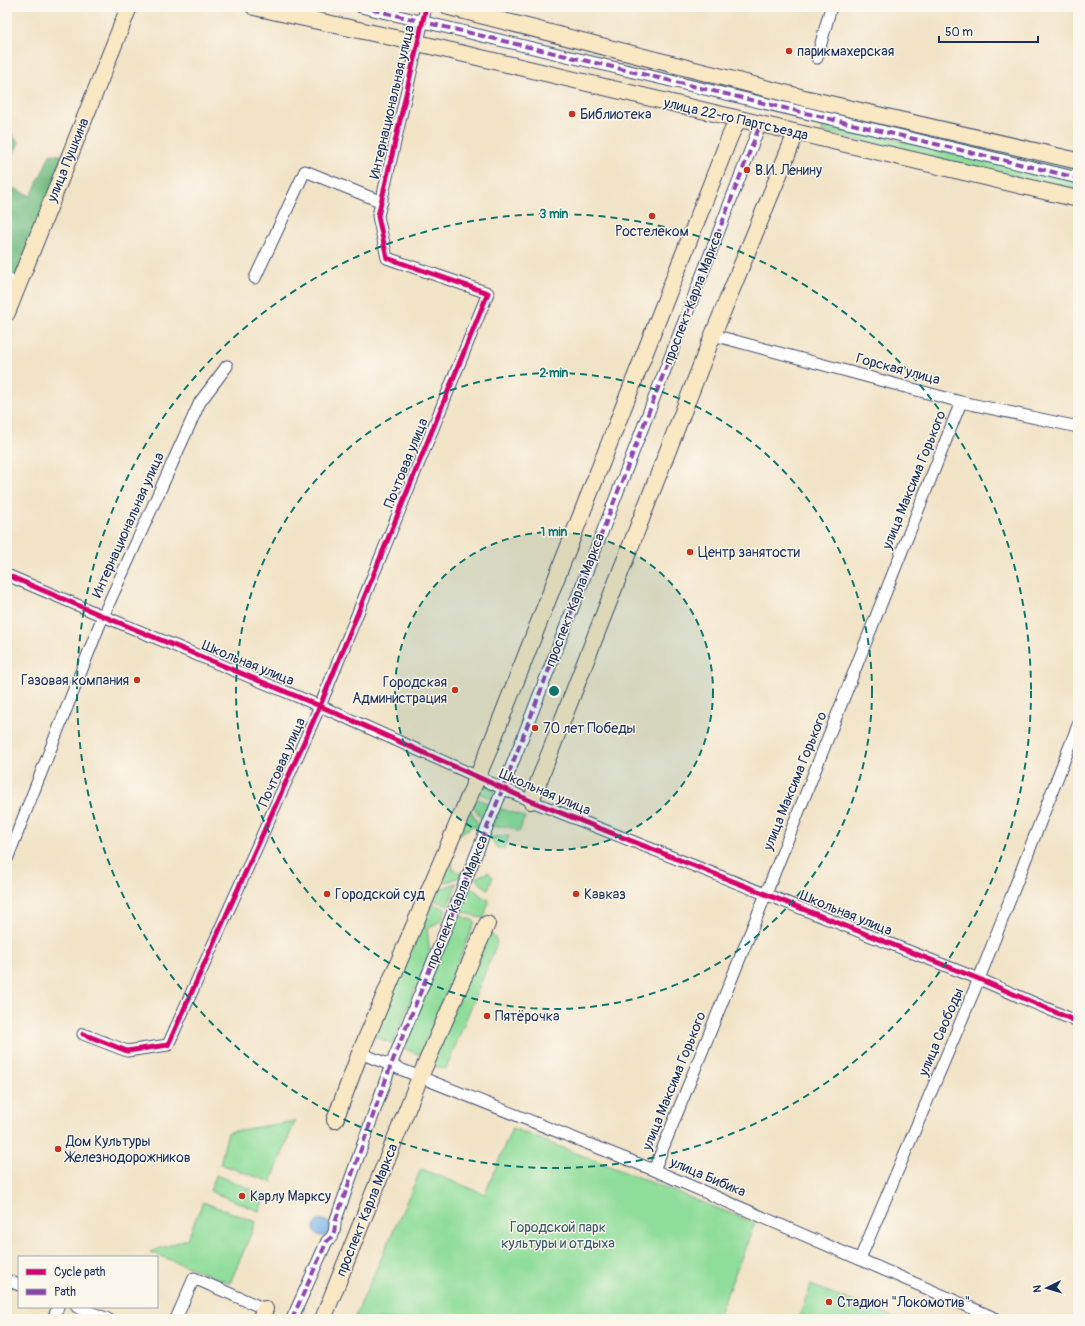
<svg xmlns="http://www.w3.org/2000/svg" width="1085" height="1326" font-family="Pangolin,sans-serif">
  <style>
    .green { fill: #8fdd9a; stroke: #55867c }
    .forest { fill: #73bc82; stroke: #477670 }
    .water { fill: #7eb5ed; stroke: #4c72a6 }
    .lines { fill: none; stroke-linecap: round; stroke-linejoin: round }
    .street-casing { stroke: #3b4a6e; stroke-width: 13 }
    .secondary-casing { stroke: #3b4a6e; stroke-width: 18 }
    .street { stroke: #fff; stroke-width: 11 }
    .secondary { stroke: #fae7c3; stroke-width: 16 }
    .quiet { stroke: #8e44ad; stroke-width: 4; stroke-dasharray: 8 4; stroke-linecap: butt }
    .cycleway-casing { stroke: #fbf7ec; stroke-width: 8 }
    .cycleway { stroke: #d6006c; stroke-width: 5 }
    .ring { fill: none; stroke: #0f766e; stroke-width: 2; stroke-dasharray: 7 5 }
    .poi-dot { fill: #c8321e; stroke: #fbf7ec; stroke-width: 1.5 }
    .labels { text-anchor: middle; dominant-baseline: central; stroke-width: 3; stroke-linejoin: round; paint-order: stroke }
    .poi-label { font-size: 14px; fill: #1b2f5e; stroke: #fbf7ec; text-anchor: start }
    .street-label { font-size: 14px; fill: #1b2f5e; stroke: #fbf7ec }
    .park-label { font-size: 14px; fill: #385a6d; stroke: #fbf7ec }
    .centre { fill: #0f766e; stroke: #fbf7ec; stroke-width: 2 }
    .ring-label { font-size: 12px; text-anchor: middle; font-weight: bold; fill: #0f766e; stroke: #fbf7ec; stroke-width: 3; stroke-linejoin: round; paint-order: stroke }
  </style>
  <rect width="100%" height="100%" fill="#fbf7ec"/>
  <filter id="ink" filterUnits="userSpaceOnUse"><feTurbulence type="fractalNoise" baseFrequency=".025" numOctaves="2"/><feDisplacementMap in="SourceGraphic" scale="8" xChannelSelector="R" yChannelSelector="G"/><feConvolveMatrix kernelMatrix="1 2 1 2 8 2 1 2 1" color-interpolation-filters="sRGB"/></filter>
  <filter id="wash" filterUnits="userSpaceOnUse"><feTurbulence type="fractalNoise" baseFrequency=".012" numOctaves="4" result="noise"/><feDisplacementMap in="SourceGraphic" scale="16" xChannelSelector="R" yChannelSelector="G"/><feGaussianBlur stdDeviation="0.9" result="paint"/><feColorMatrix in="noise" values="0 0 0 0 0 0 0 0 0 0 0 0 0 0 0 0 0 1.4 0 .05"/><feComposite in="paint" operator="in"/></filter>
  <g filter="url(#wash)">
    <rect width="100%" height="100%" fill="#f1e3c6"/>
    <!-- green -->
    <path class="green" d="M833 108 1078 165V173L843 116Z
      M823 123 1078 182V192L822 132Z
      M484 785 495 789 492 799 473 790 477 787Z
      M473 796 490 805 483 821 472 803Z
      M468 805 481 830 473 826 458 835Z
      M499 808 525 817 519 832C509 826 505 825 492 827Z
      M499 836H509L505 848H497L491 838Z
      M451 857 453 869 461 873V877L433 886Z
      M488 872 493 877 488 889 481 884 475 878Z
      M457 883 448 906 428 897 429 893Z
      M468 885 484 898 489 900 484 918 477 917 458 909Z
      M428 902 446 909 441 921 429 927 427 929 430 952 393 1044 374 1036Z
      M456 914 475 921 420 1055 404 1048Z
      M487 934C494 935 495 937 497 943L446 1069 430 1065Z
      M295 1121 271 1182 220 1164 228 1132Z
      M512 1128 755 1223 717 1319H354L421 1169 485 1194Z
      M216 1175 266 1195 259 1211 210 1191Z
      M203 1202 256 1222 230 1283 150 1252 187 1239Z
      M811 1285 898 1319H798Z"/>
    <!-- forest -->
    <path class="forest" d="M7 126 15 139 19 142 7 169Z
      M53 154 65 156 17 281 7 277V185L31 196 50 155Z"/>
    <!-- water -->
    <path class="water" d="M314 1228a8 8 0 1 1 16 0a8 8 0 1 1-16 0Z"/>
  </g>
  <g filter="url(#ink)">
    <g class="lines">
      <!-- street casing -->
      <g class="street-casing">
        <path id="street" d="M361 7 1078 178
          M817 58 831 7
          M255 278 305 171 382 202
          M7 279 19 284
          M713 335 961 402 1078 427
          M7 575 103 616 320 706 531 801 979 979 1078 1022
          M7 859 103 616 200 402 227 366
          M83 1034 127 1051 168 1045 320 706 488 293 387 258 378 216 426 7
          M360 1053 654 1170 997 1319
          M654 1170 766 894 961 402
          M860 1259 979 979 1078 725
          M7 1280 19 1285
          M77 1307 108 1319
          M53 1319 58 1307
          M176 1319 194 1278 265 1309
          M292 1319 327 1241C334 1236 335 1231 335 1222L391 1065 503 788 760 125"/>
      </g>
      <!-- secondary casing -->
      <g class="secondary-casing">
        <path id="secondary" d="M254 7 418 43 1078 199
          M449 7 804 98 1078 161
          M7 313 129 7
          M531 801 713 335 796 133
          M335 1120 360 1053 488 752 730 136 738 119
          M260 1319 265 1309
          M323 1319 420 1077 487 924"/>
      </g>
      <!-- street -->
      <use href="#street" class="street"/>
      <!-- secondary -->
      <use href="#secondary" class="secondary"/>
      <!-- quiet -->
      <path class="quiet" d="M361 7 1078 178
        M292 1319 327 1241C334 1236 335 1231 335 1222L391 1065 503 788 760 125"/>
      <!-- cycleway casing -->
      <g class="cycleway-casing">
        <path id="cycleway" d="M7 575 103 616 320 706 531 801 979 979 1078 1022
          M83 1034 127 1051 168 1045 320 706 488 293 387 258 378 216 426 7"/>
      </g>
      <!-- cycleway -->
      <use href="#cycleway" class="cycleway"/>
    </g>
  </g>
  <!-- distance rings -->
  <circle cx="554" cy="691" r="159" fill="#0f766e" fill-opacity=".12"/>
  <g class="ring">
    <circle cx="554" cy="691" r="159"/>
    <circle cx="554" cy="691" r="318"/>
    <circle cx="554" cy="691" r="477"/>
  </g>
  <!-- markers -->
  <g class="poi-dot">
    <circle cx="789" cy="51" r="4"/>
    <circle cx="572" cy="114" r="4"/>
    <circle cx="747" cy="170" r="4"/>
    <circle cx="652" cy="216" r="4"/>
    <circle cx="690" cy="552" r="4"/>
    <circle cx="137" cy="680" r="4"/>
    <circle cx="455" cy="690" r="4"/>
    <circle cx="535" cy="728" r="4"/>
    <circle cx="327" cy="894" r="4"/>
    <circle cx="576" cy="894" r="4"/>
    <circle cx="487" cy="1016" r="4"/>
    <circle cx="58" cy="1149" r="4"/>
    <circle cx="242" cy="1196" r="4"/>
    <circle cx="829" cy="1302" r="4"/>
  </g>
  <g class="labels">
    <!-- poi labels -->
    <g class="poi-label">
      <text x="797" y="51">парикмахерская</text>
      <text x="580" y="114">Библиотека</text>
      <text x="755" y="170">В.И. Ленину</text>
      <text x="652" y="231" text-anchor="middle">Ростелеком</text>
      <text x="698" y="552">Центр занятости</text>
      <text x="129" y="680" text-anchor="end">Газовая компания</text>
      <text x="447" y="682" text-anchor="end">Городская<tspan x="447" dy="16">Администрация</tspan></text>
      <text x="543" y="728">70 лет Победы</text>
      <text x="335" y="894">Городской суд</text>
      <text x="584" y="894">Кавказ</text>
      <text x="495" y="1016">Пятёрочка</text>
      <text x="66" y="1141">Дом Культуры<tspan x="66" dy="16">Железнодорожников</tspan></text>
      <text x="250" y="1196">Карлу Марксу</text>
      <text x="837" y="1302">Стадион "Локомотив"</text>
    </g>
    <!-- street labels -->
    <g class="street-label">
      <text transform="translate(392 102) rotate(-77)">Интернациональная улица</text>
      <text transform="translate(736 119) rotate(13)">улица 22-го Партсъезда</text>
      <text transform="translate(68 160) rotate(-68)">улица Пушкина</text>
      <text transform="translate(693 298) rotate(-69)">проспект Карла Маркса</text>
      <text transform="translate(898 369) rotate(15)">Горская улица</text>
      <text transform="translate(406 463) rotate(-68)">Почтовая улица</text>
      <text transform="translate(914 480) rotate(-68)">улица Максима Горького</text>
      <text transform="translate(128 525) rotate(-66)">Интернациональная улица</text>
      <text transform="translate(575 600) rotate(-69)">проспект Карла Маркса</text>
      <text transform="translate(248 663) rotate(22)">Школьная улица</text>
      <text transform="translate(282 762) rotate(-66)">Почтовая улица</text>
      <text transform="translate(795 781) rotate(-68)">улица Максима Горького</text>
      <text transform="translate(545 792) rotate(23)">Школьная улица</text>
      <text transform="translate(457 902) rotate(-68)">проспект Карла Маркса</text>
      <text transform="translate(846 913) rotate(22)">Школьная улица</text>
      <text transform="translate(941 1032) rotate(-67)">улица Свободы</text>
      <text transform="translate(674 1081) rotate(-68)">улица Максима Горького</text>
      <text transform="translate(708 1177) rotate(23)">улица Бибика</text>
      <text transform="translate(367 1210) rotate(-68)">проспект Карла Маркса</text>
    </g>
    <!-- park labels -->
    <g class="park-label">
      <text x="558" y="1227">Городской парк<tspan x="558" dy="16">культуры и отдыха</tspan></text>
    </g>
  </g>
  <circle cx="554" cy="691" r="6" class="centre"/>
  <g class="ring-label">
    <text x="554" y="218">3 min</text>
    <text x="554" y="377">2 min</text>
    <text x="554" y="536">1 min</text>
  </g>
  <!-- margin -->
  <rect width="1085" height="1326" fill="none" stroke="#fbf7ec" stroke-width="24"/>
  <!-- legend -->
  <rect x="18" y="1256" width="140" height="52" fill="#fbf7ec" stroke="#a1a7b3"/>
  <rect x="26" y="1269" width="20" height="6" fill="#d6006c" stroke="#a1a7b3"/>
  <text x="54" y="1276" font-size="12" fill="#1b2f5e">Cycle path</text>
  <rect x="26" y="1289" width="20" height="6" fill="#8e44ad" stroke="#a1a7b3"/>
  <text x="54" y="1296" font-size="12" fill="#1b2f5e">Path</text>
  <!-- north arrow -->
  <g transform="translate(1047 1288) rotate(265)" stroke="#fbf7ec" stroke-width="3" paint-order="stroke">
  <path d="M0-3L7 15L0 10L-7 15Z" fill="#1b2f5e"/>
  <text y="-6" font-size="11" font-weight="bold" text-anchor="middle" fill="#1b2f5e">N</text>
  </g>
  <!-- scale -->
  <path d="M939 36v6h99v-6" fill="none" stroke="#1b2f5e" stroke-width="2"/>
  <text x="945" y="36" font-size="12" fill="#1b2f5e" stroke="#fbf7ec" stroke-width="3" paint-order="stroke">50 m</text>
</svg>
